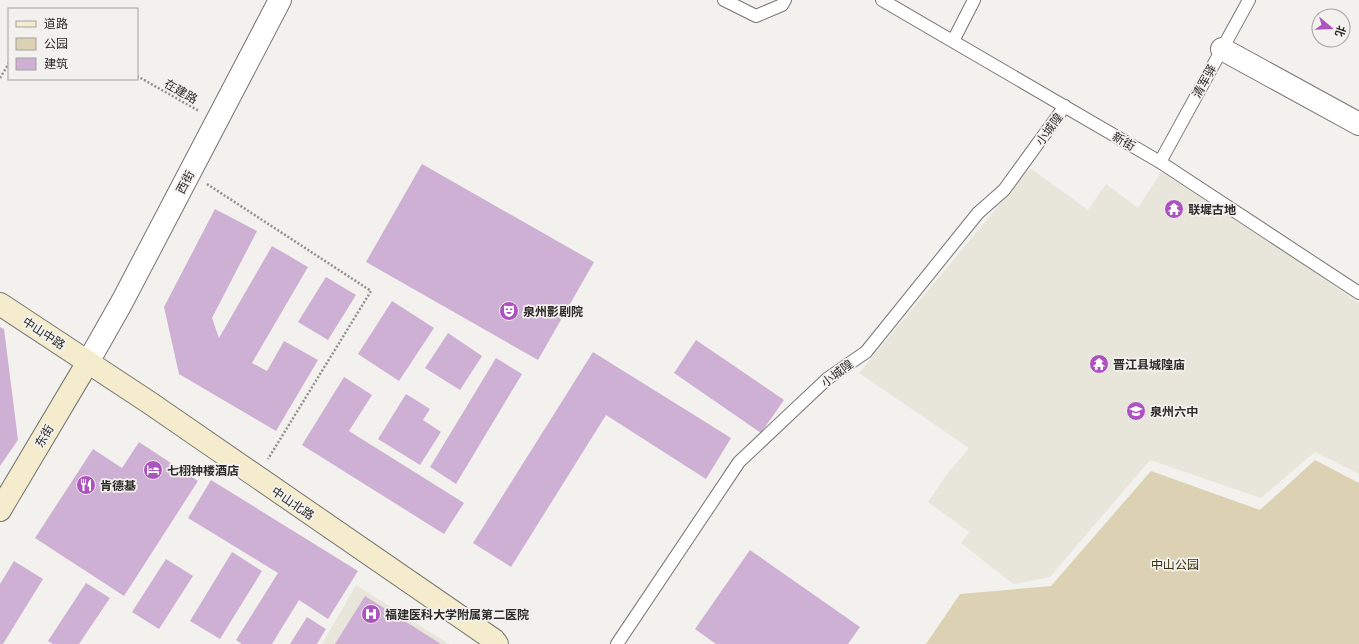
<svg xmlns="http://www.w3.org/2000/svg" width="1359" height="644" font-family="Inter,'Noto Sans SC',sans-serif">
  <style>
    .built { fill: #e8e5db }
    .green { fill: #dcd2b3 }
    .building { fill: #cfb0d5 }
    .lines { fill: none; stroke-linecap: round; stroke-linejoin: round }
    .lane-casing { stroke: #767573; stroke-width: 14 }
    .street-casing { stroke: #767573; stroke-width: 24 }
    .secondary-casing { stroke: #767573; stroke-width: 24 }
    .path { stroke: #91908e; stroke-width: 2.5; stroke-dasharray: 2 2; stroke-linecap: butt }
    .lane { stroke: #fff; stroke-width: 12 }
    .street { stroke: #fff; stroke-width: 22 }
    .secondary { stroke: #f5eccd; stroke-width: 22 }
    .labels { text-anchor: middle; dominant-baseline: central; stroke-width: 3.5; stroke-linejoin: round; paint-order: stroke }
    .street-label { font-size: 12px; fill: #2c2b2a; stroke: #f2f1ee }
    .poi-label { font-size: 12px; font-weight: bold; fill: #2c2b2a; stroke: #f2f1ee; text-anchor: start }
    .park-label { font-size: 12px; fill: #3b310b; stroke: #f2f1ee }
  </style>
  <rect width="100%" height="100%" fill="#f2f1ee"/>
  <!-- built -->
  <path class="built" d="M1030 168 1088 210 1106 184 1138 208 1161 172 1290 255 1359 303V474L1315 452 1261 498 1150 460 1050 577 1013 584 961 543 969 532 928 502 947 474 969 448 859 373Z
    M356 585 449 644H322Z"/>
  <!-- green -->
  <path class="green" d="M1315 460 1359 483V644H926L960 594 1051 586 1151 471 1260 510Z"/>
  <!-- building -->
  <path class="building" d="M422 164 594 262 538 360 366 262Z
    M215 209 257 231 212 318 219 338 272 246 308 267 252 363 267 371 284 341 318 360 276 431 179 374 164 307Z
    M326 277 356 295 328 340 298 322Z
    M392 301 434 328 399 381 358 354Z
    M0 327 4 329 18 440 0 466Z
    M448 333 482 356 460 390 425 368Z
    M696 340 784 400 761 433 674 373Z
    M593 352 731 438 706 479 606 415 511 567 473 543Z
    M496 358 522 374 456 484 430 467Z
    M344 377 372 395 349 431 464 503 444 534 302 445Z
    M406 394 430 409 423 420 441 432 420 465 378 439Z
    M139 442 198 481 124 596 35 538 93 449 122 468Z
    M211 480 358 571 328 619 299 600 272 644H242L236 640 278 573 188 518Z
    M750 550 860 627 848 644H716L695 629Z
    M232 552 262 571 220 639 190 621Z
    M166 559 193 576 159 629 132 612Z
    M14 561 43 579 3 644H0V584Z
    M86 583 110 598 79 644H53L48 641Z
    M365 596 441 644H335Z
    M307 617 326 629 317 644H290Z"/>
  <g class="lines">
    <!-- lane casing -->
    <g class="lane-casing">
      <path id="lane" d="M724 0 756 16 782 5 785 0
        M882 0 1160 162 1359 293
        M953 41 974 0
        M1160 162 1249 0
        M617 644 739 462 827 379 866 352 978 213 1004 190 1065 106"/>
    </g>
    <!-- street casing -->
    <g class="street-casing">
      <path id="street" d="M1222 49 1359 124
        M88 362 122 302 280 0"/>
    </g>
    <!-- secondary casing -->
    <g class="secondary-casing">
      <path id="secondary" d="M0 304 150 403 494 640 497 644
        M0 510 88 362"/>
    </g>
    <!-- path -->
    <path class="path" d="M137 76 199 111
      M0 78 9 63
      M207 184 371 291 268 459"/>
    <!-- lane -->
    <use href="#lane" class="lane"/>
    <!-- street -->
    <use href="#street" class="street"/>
    <!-- secondary -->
    <use href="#secondary" class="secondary"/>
  </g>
  <!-- icons -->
  <defs>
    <g id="temple-disc" transform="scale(1)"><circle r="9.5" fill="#ac53bf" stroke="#f2f1ee"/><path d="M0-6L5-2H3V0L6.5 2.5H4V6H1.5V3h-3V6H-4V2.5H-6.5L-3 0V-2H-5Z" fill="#fff"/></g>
    <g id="theatre-disc" transform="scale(1)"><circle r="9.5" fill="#ac53bf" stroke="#f2f1ee"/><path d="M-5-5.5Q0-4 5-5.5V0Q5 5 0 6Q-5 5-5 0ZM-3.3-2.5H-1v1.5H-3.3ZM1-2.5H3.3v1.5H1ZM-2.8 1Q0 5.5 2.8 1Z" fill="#fff"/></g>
    <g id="school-disc" transform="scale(1)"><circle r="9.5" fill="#ac53bf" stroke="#f2f1ee"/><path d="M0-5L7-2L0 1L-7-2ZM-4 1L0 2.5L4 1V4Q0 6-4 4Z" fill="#fff"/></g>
    <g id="hotel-disc" transform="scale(1)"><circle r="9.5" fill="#ac53bf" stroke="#f2f1ee"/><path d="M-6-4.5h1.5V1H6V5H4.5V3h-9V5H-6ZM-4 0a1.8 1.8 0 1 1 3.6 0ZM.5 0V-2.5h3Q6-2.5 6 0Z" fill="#fff"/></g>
    <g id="restaurant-disc" transform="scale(1)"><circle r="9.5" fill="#ac53bf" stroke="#f2f1ee"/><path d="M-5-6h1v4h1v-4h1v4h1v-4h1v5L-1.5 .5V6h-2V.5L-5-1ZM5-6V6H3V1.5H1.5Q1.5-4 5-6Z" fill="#fff"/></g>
    <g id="hospital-disc" transform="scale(1)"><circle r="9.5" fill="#ac53bf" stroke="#f2f1ee"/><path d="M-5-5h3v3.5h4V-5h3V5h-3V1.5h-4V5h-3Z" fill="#fff"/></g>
  </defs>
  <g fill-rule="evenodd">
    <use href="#temple-disc" x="1174" y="209"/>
    <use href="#theatre-disc" x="509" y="311"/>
    <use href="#temple-disc" x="1099" y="364"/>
    <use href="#school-disc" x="1136" y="411"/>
    <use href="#hotel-disc" x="153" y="470"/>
    <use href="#restaurant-disc" x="86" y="485"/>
    <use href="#hospital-disc" x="371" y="614"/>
  </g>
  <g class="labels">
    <!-- street labels -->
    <g class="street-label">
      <text transform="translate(1204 81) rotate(-61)">清军驿</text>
      <text transform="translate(181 91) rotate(30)">在建路</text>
      <text transform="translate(1049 129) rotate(-54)">小城隍</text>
      <text transform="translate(1124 141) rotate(30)">新街</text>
      <text transform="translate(185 182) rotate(-62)">西街</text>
      <text transform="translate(44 333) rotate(33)">中山中路</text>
      <text transform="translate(837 373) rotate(-37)">小城隍</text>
      <text transform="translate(44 436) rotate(-59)">东街</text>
      <text transform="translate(293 503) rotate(34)">中山北路</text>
    </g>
    <!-- poi labels -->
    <g class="poi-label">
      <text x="1188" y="209">联墀古地</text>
      <text x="523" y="311">泉州影剧院</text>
      <text x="1113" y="364">晋江县城隍庙</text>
      <text x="1150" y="411">泉州六中</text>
      <text x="167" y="470">七栩钟楼酒店</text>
      <text x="100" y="485">肯德基</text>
      <text x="385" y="614">福建医科大学附属第二医院</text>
    </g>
    <!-- park labels -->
    <g class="park-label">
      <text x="1175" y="564">中山公园</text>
    </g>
  </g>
  <!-- legend -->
  <rect x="8" y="8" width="130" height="72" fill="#f2f1ee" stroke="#a3a2a0"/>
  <rect x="16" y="21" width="20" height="6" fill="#f5eccd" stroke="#a3a2a0"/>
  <text x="44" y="28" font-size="12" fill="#2c2b2a">道路</text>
  <rect x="16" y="38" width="20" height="12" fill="#dcd2b3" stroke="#a3a2a0"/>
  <text x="44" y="48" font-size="12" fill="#2c2b2a">公园</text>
  <rect x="16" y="58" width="20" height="12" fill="#cfb0d5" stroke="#a3a2a0"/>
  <text x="44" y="68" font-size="12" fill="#2c2b2a">建筑</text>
  <!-- north arrow -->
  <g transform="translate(1331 28) rotate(109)"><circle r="19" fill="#f2f1ee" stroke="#a3a2a0"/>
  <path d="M0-3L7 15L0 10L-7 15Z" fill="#ac53bf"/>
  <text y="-6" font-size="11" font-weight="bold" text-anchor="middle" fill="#2c2b2a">北</text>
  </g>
</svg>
